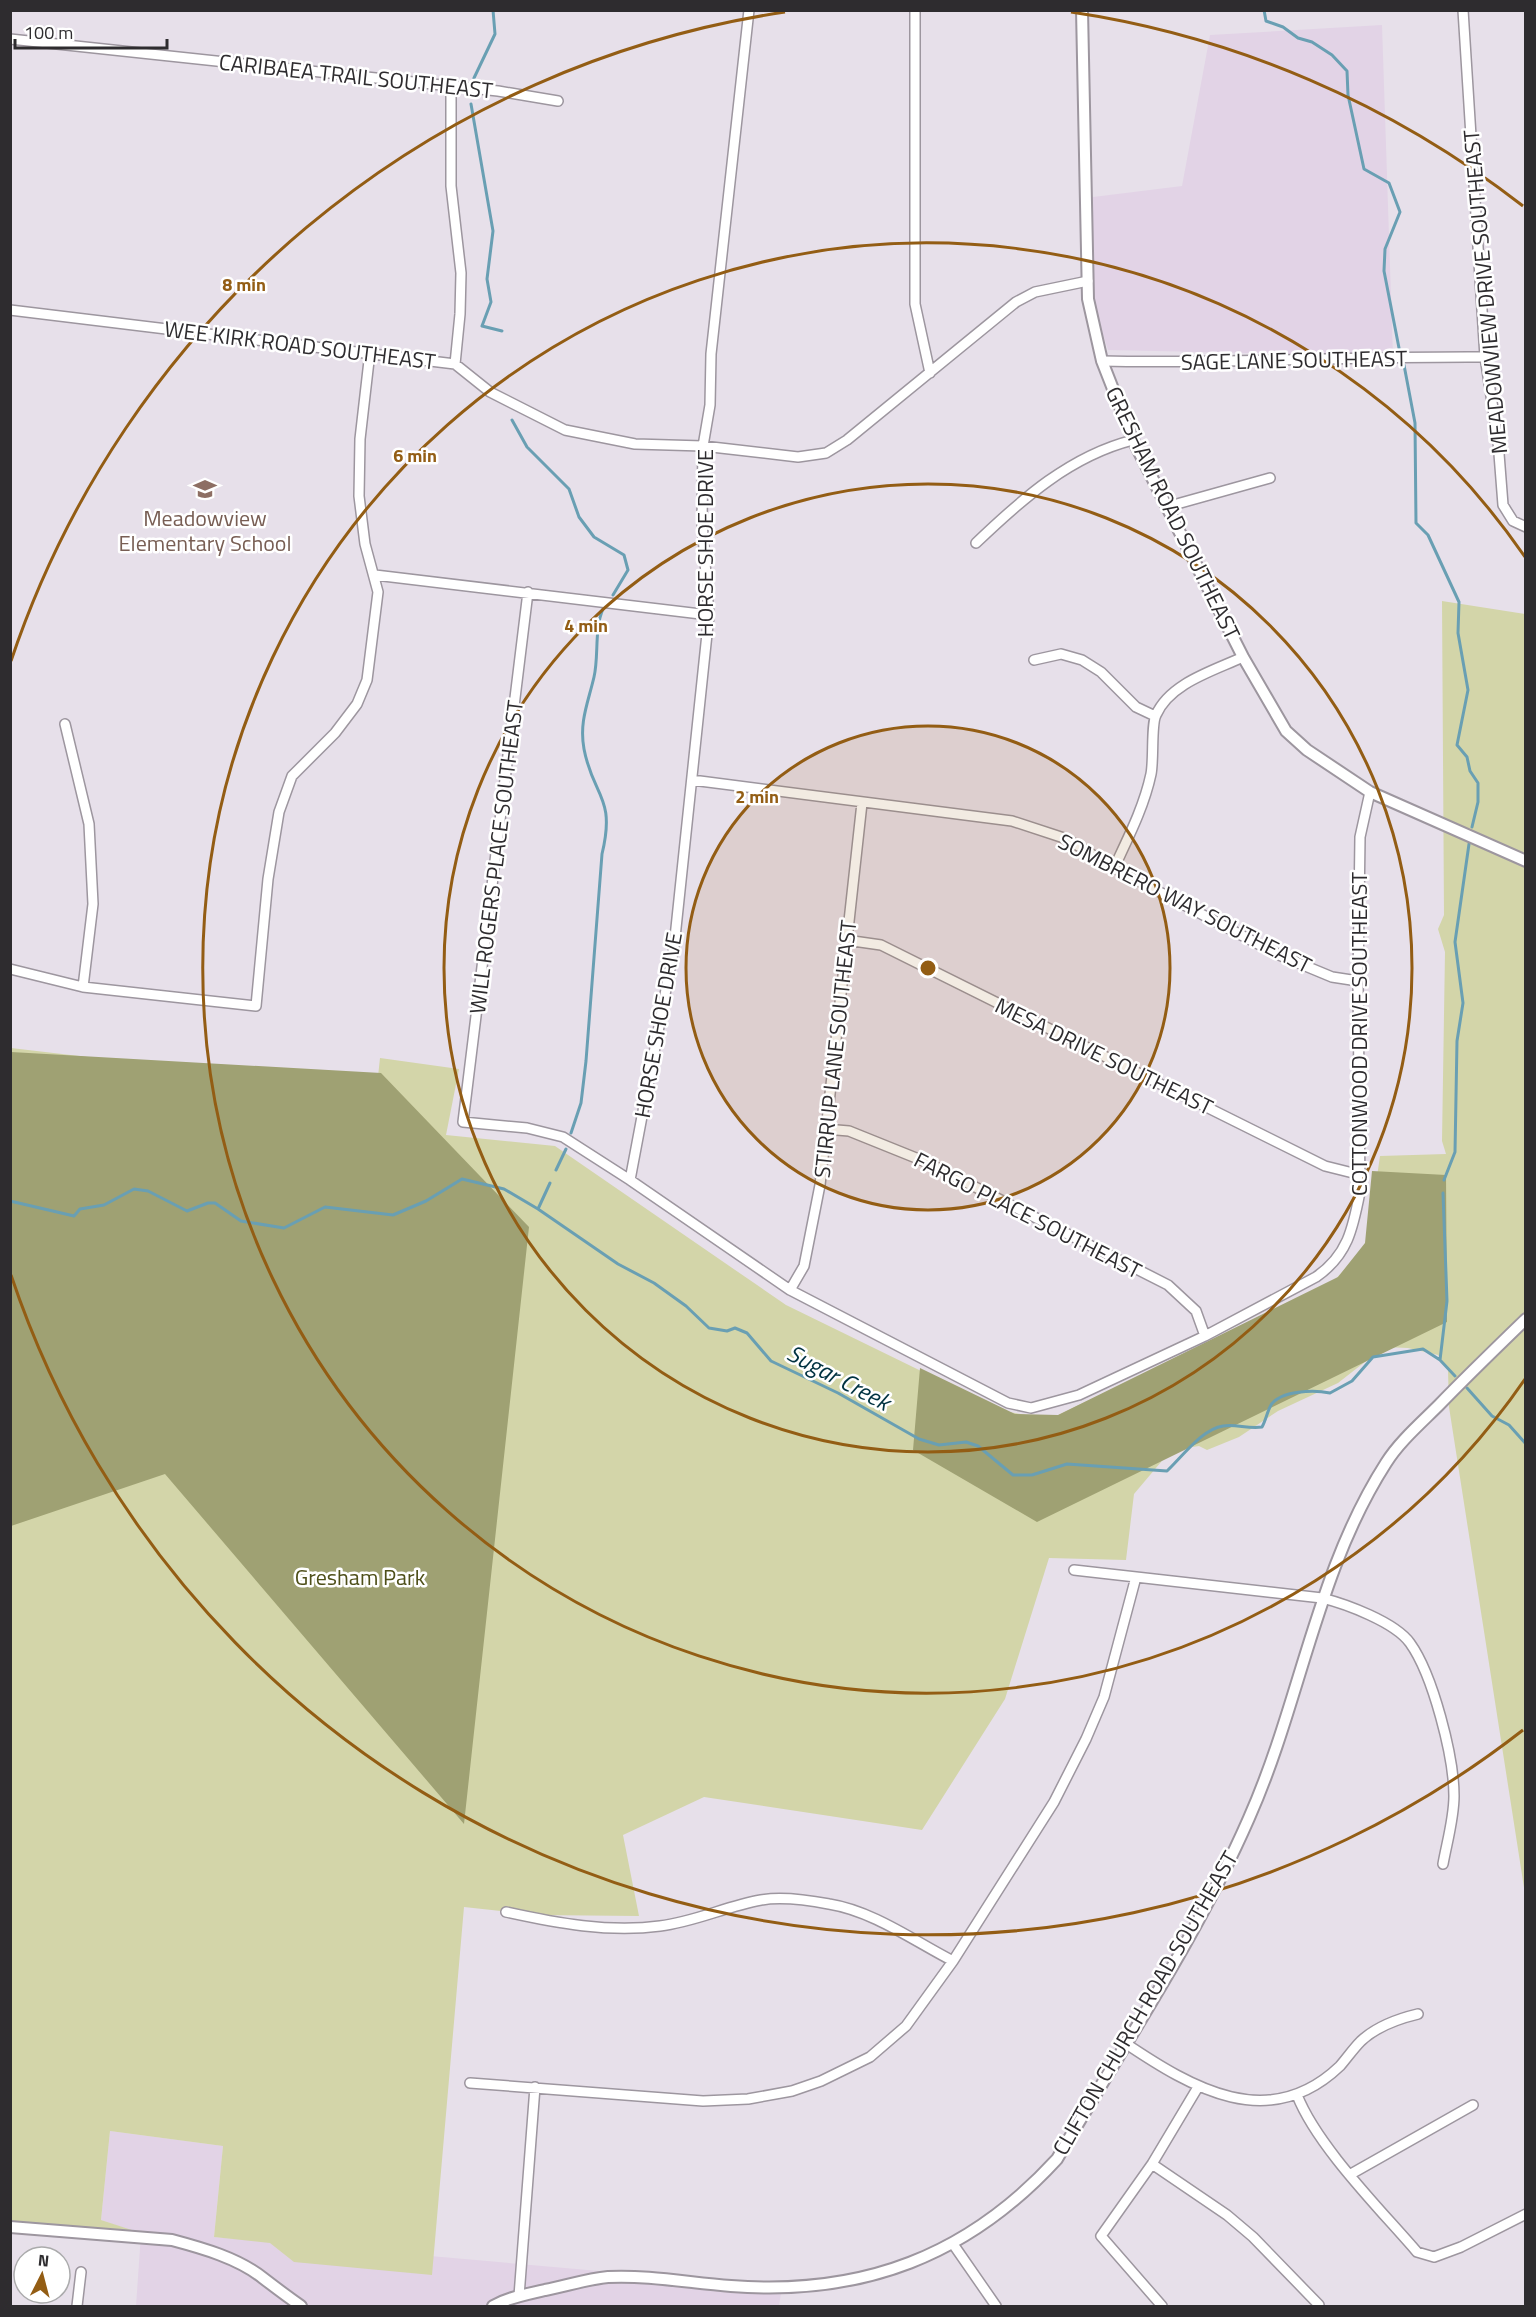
<svg xmlns="http://www.w3.org/2000/svg" width="1536" height="2317" font-family="'Titillium Web',sans-serif">
  <style>
    .commercial { fill: #e2d3e6 }
    .green { fill: #d3d5a9 }
    .forest { fill: #9fa173 }
    .lines { fill: none; stroke-linecap: round; stroke-linejoin: round }
    .stream { stroke: #699fb3; stroke-width: 3 }
    .minor-casing { stroke: #9d969f; stroke-width: 12 }
    .tertiary-casing { stroke: #9d969f; stroke-width: 14 }
    .minor { stroke: #fff; stroke-width: 9 }
    .tertiary { stroke: #fff; stroke-width: 10 }
    .ring { fill: none; stroke: #935d14; stroke-width: 3 }
    .labels { text-anchor: middle; dominant-baseline: central; stroke-width: 5; stroke-linejoin: round; paint-order: stroke }
    .street-label { font-size: 22px; fill: #2e2c2f; stroke: #fff }
    .education-label { font-size: 22px; fill: #785e54; stroke: #fff }
    .park-label { font-size: 22px; fill: #4e4f19; stroke: #fff }
    .water-label { font-size: 24px; font-style: italic; fill: #003241; stroke: #fff }
    .centre { fill: #935d14; stroke: #fff; stroke-width: 3 }
    .ring-label { font-size: 18px; text-anchor: middle; font-weight: bold; fill: #935d14; stroke: #fff; stroke-width: 5; stroke-linejoin: round; paint-order: stroke }
  </style>
  <rect width="100%" height="100%" fill="#e7e0ea"/>
  <!-- commercial -->
  <path class="commercial" d="M1382 25 1393 356 1108 350 1091 296 1085 198 1182 186 1210 35Z
    M110 2131 223 2146 214 2237 782 2287 779 2306H136L141 2234 101 2220Z"/>
  <!-- green -->
  <path class="green" d="M1442 601 1525 614V1894L1449 1407 1448 1370 1438 1355 1408 1348 1384 1347 1338 1383 1278 1411 1239 1437 1207 1450 1199 1446 1167 1451 1161 1462 1134 1494 1126 1560 1049 1558 1005 1699 922 1830 704 1797 623 1835 639 1916 536 1915 464 1907 432 2275 294 2262 270 2243 214 2237 223 2146 110 2131 101 2220 141 2233 11 2224V1048L325 1085 363 1216 380 1058 459 1069 446 1135 555 1146 786 1305 1003 1411 1050 1419 1332 1283 1367 1245 1380 1156 1446 1154 1442 1141 1445 952 1438 929 1444 915Z"/>
  <!-- forest -->
  <path class="forest" d="M11 1052 381 1073 529 1227 464 1824 165 1474 11 1526Z
    M1372 1171 1446 1175 1447 1322 1037 1522 913 1450 920 1368 1015 1414 1058 1415 1338 1277 1365 1243Z"/>
  <g class="lines">
    <!-- stream -->
    <path class="stream" d="M1264 10 1266 21 1283 27 1298 38 1312 42 1332 55 1347 71 1348 95 1364 169 1389 183 1400 212 1385 249 1384 271 1399 348
      M474 78 495 34 493 10
      M471 104 493 231 487 279 491 302 482 326 502 331
      M1404 365 1415 423 1416 523 1428 535 1459 602 1458 633 1468 690 1457 745 1467 757 1470 771 1478 783V802L1472 827
      M512 420 527 447 569 489 579 517 594 537 624 555 628 570 613 595
      M571 1133 581 1103 586 1061 602 854C616 796 593 797 584 749 579 722 588 703 594 677 599 656 594 629 603 609
      M556 1170 566 1149
      M1444 1180 1455 1152 1457 1041 1463 1003 1455 942 1469 844
      M10 1201 74 1216 80 1209 104 1205 134 1189 148 1191 187 1211 208 1203H215L241 1221 284 1228 325 1207 393 1215 426 1201 462 1179 504 1189 538 1209 618 1264 654 1283 686 1306 709 1328 727 1331 735 1328 747 1333 771 1361 838 1393 919 1439 939 1445 966 1442 978 1446 1013 1475H1032L1067 1464 1167 1471C1182 1457 1202 1429 1223 1426 1236 1424 1248 1429 1262 1427 1266 1420 1267 1412 1271 1405 1281 1390 1315 1390 1330 1393L1352 1381 1373 1357 1423 1349 1440 1360 1455 1376
      M538 1209 550 1183
      M1440 1360 1447 1301 1443 1193
      M1467 1388 1492 1416 1509 1425 1526 1444"/>
    <!-- minor casing -->
    <g class="minor-casing">
      <path id="minor" d="M915 10V304L930 373
        M1463 10 1485 357 1498 441 1503 505 1513 521 1526 527
        M10 39 498 91 558 101
        M451 88V186L461 273 460 314 455 364
        M10 310 455 364 490 392 565 430 635 444 703 446 798 457 826 453 847 440 1016 302 1035 292 1088 281
        M1102 361C1230 364 1357 356 1485 357
        M1166 507 1270 478
        M976 543C1022 499 1070 456 1133 440
        M375 575 709 615
        M528 592 463 1122 527 1128 563 1137 630 1180 790 1290 1008 1403 1031 1408 1079 1395 1205 1336 1316 1277C1348 1255 1353 1228 1360 1192L1358 981 1360 837 1370 792
        M1034 660 1061 654 1082 660 1101 672 1136 707 1155 716
        M65 724 89 824 93 904 83 987
        M692 780 1012 821 1067 839 1114 868 1279 955 1332 977 1358 981
        M1114 868C1128 838 1144 807 1151 774 1154 759 1151 724 1156 715 1170 683 1213 671 1243 657
        M846 940 881 945 1325 1166 1361 1175
        M10 969 83 987 256 1006 268 879 279 812 292 776 335 733 357 704 367 680 378 592 365 544 359 496 360 439 370 352
        M825 1129 849 1131 926 1162 1168 1285 1196 1311 1205 1336
        M630 1180 674 947 709 615 702 522 703 446 710 405 711 354 749 10
        M790 1290 804 1266 820 1185 862 803
        M1074 1570 1322 1598C1346 1604 1395 1622 1410 1643 1433 1675 1454 1757 1454 1796 1454 1818 1447 1842 1443 1864
        M506 1912C556 1923 609 1933 660 1926 694 1922 727 1906 761 1900 783 1896 808 1900 829 1904 873 1911 914 1941 953 1961
        M1125 2043C1192 2088 1269 2134 1340 2066 1347 2058 1353 2049 1361 2041 1377 2026 1397 2019 1418 2014
        M470 2083 703 2101 748 2099 792 2091 821 2081 870 2057 906 2026 953 1961 1054 1802 1086 1739 1104 1697 1136 1577
        M1297 2095C1317 2146 1380 2209 1417 2252L1434 2257 1461 2247 1526 2214
        M1152 2164 1227 2215 1253 2237 1319 2305
        M1351 2174 1473 2105
        M953 2244 996 2306
        M519 2296 535 2087
        M77 2306 81 2272
        M1162 2306 1101 2236 1152 2164 1198 2087"/>
    </g>
    <!-- tertiary casing -->
    <g class="tertiary-casing">
      <path id="tertiary" d="M1082 10 1088 299 1102 361 1133 440 1243 657 1286 731 1307 750 1370 792 1526 861
        M10 2227 172 2240C202 2248 238 2258 263 2278 276 2288 288 2297 301 2306
        M493 2306C509 2297 528 2294 545 2290 566 2286 587 2279 608 2277 649 2275 690 2283 731 2286 863 2296 968 2256 1057 2159 1123 2046 1197 1937 1249 1818 1301 1701 1316 1572 1386 1463 1399 1442 1421 1423 1439 1405 1467 1376 1496 1348 1526 1319"/>
    </g>
    <!-- minor -->
    <use href="#minor" class="minor"/>
    <!-- tertiary -->
    <use href="#tertiary" class="tertiary"/>
  </g>
  <!-- distance rings -->
  <circle cx="928" cy="968" r="242" fill="#935d14" fill-opacity=".12"/>
  <g class="ring">
    <circle cx="928" cy="968" r="242"/>
    <circle cx="928" cy="968" r="484"/>
    <path d="M1525 1379A725 725 0 1 1 1525 557"/>
    <path d="M1523 1730A967 967 0 0 1 11 1275M11 661A967 967 0 0 1 785 12M1071 12A967 967 0 0 1 1523 206"/>
  </g>
  <!-- icons -->
  <defs>
    <g id="school-bare" transform="scale(1.8)"><path d="M0-5L7-2L0 1L-7-2ZM-4 1L0 2.5L4 1V4Q0 6-4 4Z" fill="#8d6e63" stroke="#fff" stroke-width="2.5" paint-order="stroke"/></g>
  </defs>
  <g fill-rule="evenodd">
    <use href="#school-bare" x="205" y="489"/>
  </g>
  <g class="labels">
    <!-- street labels -->
    <g class="street-label">
      <text transform="translate(356 76) rotate(6)">CARIBAEA TRAIL SOUTHEAST</text>
      <text transform="translate(1485 292) rotate(-95)">MEADOWVIEW DRIVE SOUTHEAST</text>
      <text transform="translate(300 345) rotate(7)">WEE KIRK ROAD SOUTHEAST</text>
      <text transform="translate(1294 360) rotate(-1)">SAGE LANE SOUTHEAST</text>
      <text transform="translate(1173 513) rotate(64)">GRESHAM ROAD SOUTHEAST</text>
      <text transform="translate(705 543) rotate(-90)">HORSE SHOE DRIVE</text>
      <text transform="translate(496 857) rotate(-83)">WILL ROGERS PLACE SOUTHEAST</text>
      <text transform="translate(1185 903) rotate(27)">SOMBRERO WAY SOUTHEAST</text>
      <text transform="translate(658 1025) rotate(-80)">HORSE SHOE DRIVE</text>
      <text transform="translate(1359 1034) rotate(-90)">COTTONWOOD DRIVE SOUTHEAST</text>
      <text transform="translate(835 1049) rotate(-84)">STIRRUP LANE SOUTHEAST</text>
      <text transform="translate(1104 1056) rotate(26)">MESA DRIVE SOUTHEAST</text>
      <text transform="translate(1028 1215) rotate(27)">FARGO PLACE SOUTHEAST</text>
      <text transform="translate(1145 2003) rotate(-60)">CLIFTON CHURCH ROAD SOUTHEAST</text>
    </g>
    <!-- education labels -->
    <g class="education-label">
      <text x="205" y="518">Meadowview<tspan x="205" dy="25">Elementary School</tspan></text>
    </g>
    <!-- park labels -->
    <g class="park-label">
      <text x="360" y="1577">Gresham Park</text>
    </g>
    <!-- water labels -->
    <g class="water-label">
      <text transform="translate(839 1377) rotate(28)">Sugar Creek</text>
    </g>
  </g>
  <circle cx="928" cy="968" r="9" class="centre"/>
  <g class="ring-label">
    <text x="244" y="291">8 min</text>
    <text x="415" y="462">6 min</text>
    <text x="586" y="632">4 min</text>
    <text x="757" y="803">2 min</text>
  </g>
  <!-- border -->
  <rect width="1536" height="2317" fill="none" stroke="#2e2c2f" stroke-width="24"/>
  <!-- north arrow -->
  <g transform="translate(42 2275) rotate(6)"><circle r="28" fill="#ffffff" stroke="#ababac" stroke-width="1.5"/>
  <path d="M0-4.5L10 22L0 15L-10 22Z" fill="#935d14"/>
  <text y="-9" font-size="16" font-weight="bold" text-anchor="middle" fill="#2e2c2f">N</text>
  </g>
  <!-- scale -->
  <path d="M15 39v9h152v-9" fill="none" stroke="#2e2c2f" stroke-width="3"/>
  <text x="24" y="39" font-size="18" fill="#2e2c2f" stroke="#ffffff" stroke-width="4.5" paint-order="stroke">100 m</text>
</svg>
